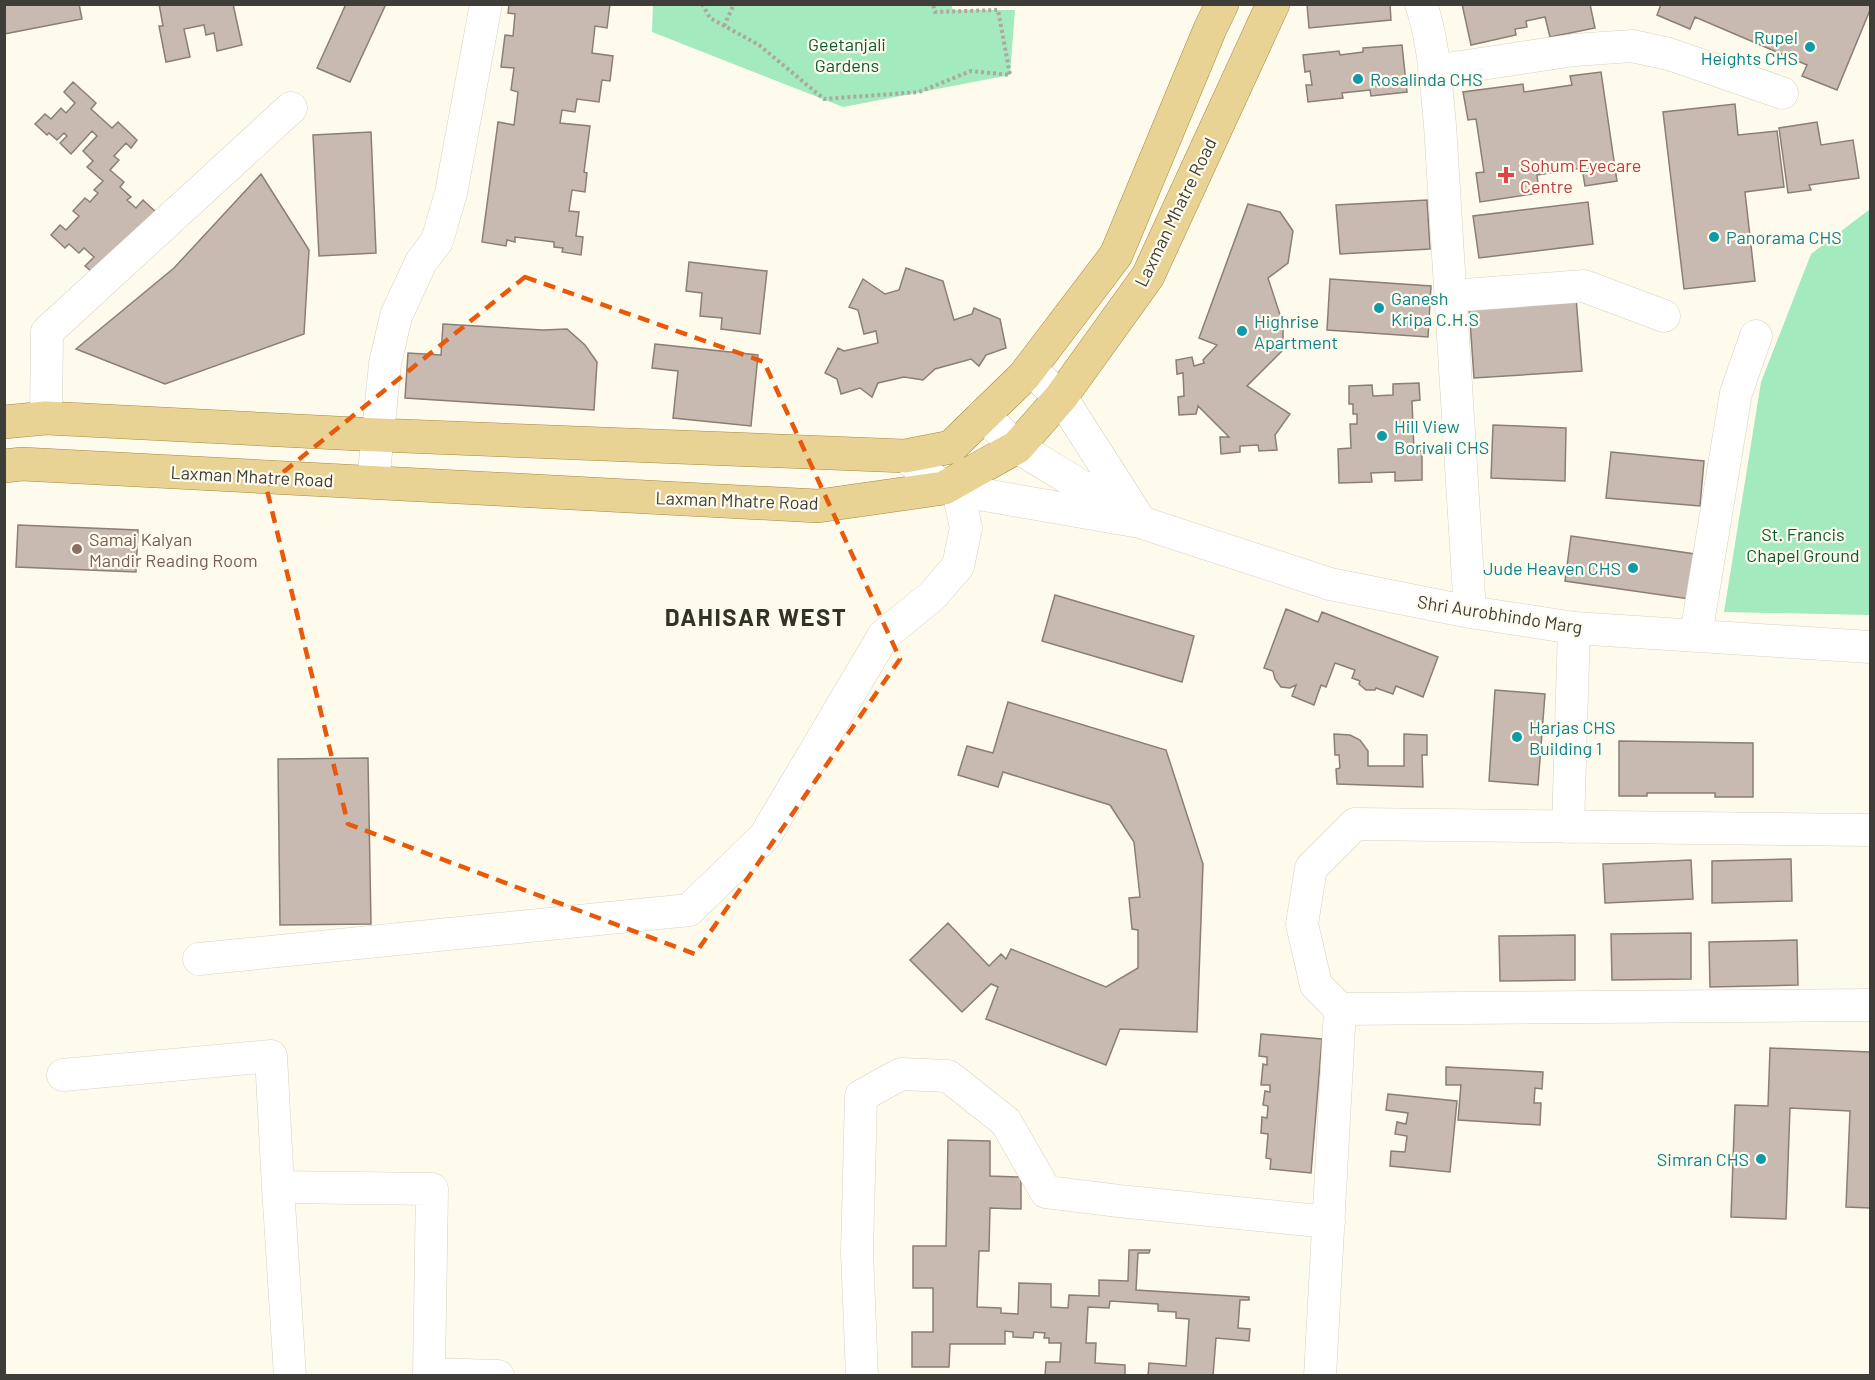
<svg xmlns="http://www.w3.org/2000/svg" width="1875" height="1380" font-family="Barlow,sans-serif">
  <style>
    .green { fill: #a3eabf }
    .building { fill: #c8b9b1; stroke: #8b7e76; stroke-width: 1.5 }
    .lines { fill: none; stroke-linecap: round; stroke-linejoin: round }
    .minor-casing { stroke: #d5d2c3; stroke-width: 33 }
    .major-casing { stroke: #a38a45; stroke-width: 34 }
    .path { stroke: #aca99e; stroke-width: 4; stroke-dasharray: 3 3; stroke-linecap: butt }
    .minor { stroke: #fff; stroke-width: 32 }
    .major { stroke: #e8d294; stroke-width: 33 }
    .marked { fill: none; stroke: #e8590c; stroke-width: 4.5; stroke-dasharray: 12 8; stroke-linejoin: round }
    .culture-dot { fill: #0f9aa8; stroke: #fffbec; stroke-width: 2 }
    .health-dot { fill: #e0444e; stroke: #fffbec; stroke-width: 2 }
    .education-dot { fill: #8d6e63; stroke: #fffbec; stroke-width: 2 }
    .labels { text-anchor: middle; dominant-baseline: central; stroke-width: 4.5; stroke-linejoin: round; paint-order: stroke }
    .culture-label { font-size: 18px; fill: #0d838f; stroke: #fffbec; text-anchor: start }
    .park-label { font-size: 18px; fill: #0a5936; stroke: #fffbec }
    .health-label { font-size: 18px; fill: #be3a42; stroke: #fffbec; text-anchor: start }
    .street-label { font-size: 18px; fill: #3e3d37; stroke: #fffbec }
    .education-label { font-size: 18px; fill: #785e54; stroke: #fffbec; text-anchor: start }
    .district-label { font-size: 24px; font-weight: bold; letter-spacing: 1.5px; fill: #343126; stroke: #fffbec }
  </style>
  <rect width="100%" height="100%" fill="#fffbec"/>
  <!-- green -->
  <path class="green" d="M951 4 953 10H1015L1010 75 843 107 652 32 653 5Z
    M1870 209V615L1724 612 1761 382 1811 254Z"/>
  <!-- building -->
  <path class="building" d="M4 4H79L82 19 4 34Z
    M159 4H233L242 45 217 51 214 33 206 35 204 25 184 29 190 57 166 62 159 26H163Z
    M346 4H386L350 82 317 68Z
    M509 4H610L607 28 595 26 592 53 613 56 610 81 602 80 599 102 577 99 575 112 562 110 560 123 590 126 584 172 587 173 585 192 572 190 569 211 579 212 576 236 583 237 581 255 562 252 563 248 554 247V242L515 237V242L507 240 506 246 482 242 498 122 514 125 518 92 511 90 514 68 501 67 505 35 513 36 515 14 508 13Z
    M1307 4H1390L1391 20 1309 28Z
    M1462 4H1590L1595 28 1550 37 1545 17 1526 21 1527 27 1515 29 1516 35 1471 45Z
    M1661 4H1870V10L1837 90 1802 76 1807 65 1695 17 1690 29 1657 15Z
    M1402 45 1407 92 1371 96 1370 90 1342 93 1343 98 1308 102 1306 85H1312L1310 71 1305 72 1303 55 1339 51 1340 55 1363 52V48Z
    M1601 72 1617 181 1585 186 1582 168 1537 175 1539 193 1480 202 1476 173 1484 172 1476 119 1468 120 1463 92 1523 84 1524 92 1572 85 1570 76Z
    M73 82 96 103 91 109 112 128 118 122 137 140 131 148 126 143 114 156 119 160 110 170 124 182 120 187 131 197 127 200 136 208 143 200 158 214 99 278 85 266 94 257 84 248 79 253 69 244 65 248 51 235 60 225 66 230 79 216 73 211 85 198 90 202 98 193 94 190 103 181 87 167 93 161 83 151 97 136 92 131 71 154 60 143 67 136 64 133 57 140 49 133 47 135 35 124 45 114 51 119 61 108 66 113 75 103 64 92Z
    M1735 104 1738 135 1777 131 1784 187 1745 192 1755 281 1684 289 1663 112Z
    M1817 122 1821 145 1853 140 1859 178 1809 185 1811 190 1788 193 1779 128Z
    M371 132 376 253 319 256 313 135Z
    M261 174 309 250 304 334 165 384 76 349 174 268Z
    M1427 200 1430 249 1340 254 1336 205Z
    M1588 202 1593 244 1479 258 1473 216Z
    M1248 204 1280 212 1293 231 1288 263 1268 278 1283 324V350L1247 386 1290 414 1275 435 1277 450 1259 451 1258 445 1240 446V452L1221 454 1220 437H1229L1198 406 1196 414 1179 415 1178 397 1184 396 1183 373 1177 374 1176 360 1192 357 1194 366 1204 363 1203 360 1217 345 1199 338Z
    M689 262 767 271 760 334 721 329 722 318 700 316 702 293 686 291Z
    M906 268 943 281 954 320 972 314 974 308 1000 319 1006 348 986 355 979 366 971 359 935 369 923 380 904 377 878 383 872 397 860 388 841 394 837 379 825 373 838 348 844 351 878 343 876 331 864 334 858 310 849 307 863 279 885 294 899 290Z
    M1330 279 1431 286 1428 337 1327 330Z
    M1575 285 1582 371 1474 378 1468 292Z
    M443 324 543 330 567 329 585 345 597 362 594 410 405 398 408 353 441 355Z
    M655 344 758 355 751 426 673 418 678 371 652 368Z
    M1419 383 1420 400 1412 401 1414 451H1422V480L1395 481V472L1371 473 1372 482 1339 483 1338 449 1351 448 1350 424H1357V414H1353V404H1349V386L1372 385 1373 396 1393 395V384Z
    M1493 425 1566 428 1565 481 1491 478Z
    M1611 452 1704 461 1700 506 1606 498Z
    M18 525 138 530 136 572 16 567Z
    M1571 536 1702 555 1696 600 1565 581Z
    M1055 595 1194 636 1182 682 1042 641Z
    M1286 609 1318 622 1322 612 1438 657 1423 697 1396 686 1393 694 1376 688 1375 690H1366L1359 684 1360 681 1352 678 1355 670 1335 663 1326 687 1321 685 1314 705 1292 696 1296 685 1290 688 1281 687 1275 679 1273 671 1264 668Z
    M1495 690 1545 694 1538 785 1489 781Z
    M1008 702 1166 750 1203 864 1197 1032 1120 1029 1106 1065 986 1019 998 987 991 984 962 1012 910 960 948 923 989 966 1001 954 1006 959 1011 949 1106 987 1138 968V930L1132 929 1129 898 1140 897 1134 842 1110 805 1003 772 998 787 958 775 967 746 993 753Z
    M1334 734 1350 735 1360 740 1368 751V766H1404V734L1427 735V755H1422L1423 787 1337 784 1336 769 1340 768 1339 755H1335Z
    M1619 741 1753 743V797H1715V793H1647V796H1619Z
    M368 758 371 924 280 925 278 759Z
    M1791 859 1792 901 1712 903V861Z
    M1691 860 1693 899 1605 903 1603 864Z
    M1691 933V979L1612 980 1611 934Z
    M1575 935V980L1500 981 1499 936Z
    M1797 940 1798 985 1710 987 1709 942Z
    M1261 1034 1322 1039 1311 1173 1270 1169 1271 1159 1266 1158 1268 1134 1261 1133 1262 1117 1267 1118 1268 1106 1263 1105 1265 1091 1270 1092V1085H1261L1263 1064 1267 1065V1057L1259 1056Z
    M1770 1048 1870 1052V1208L1846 1207 1850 1111 1790 1108 1786 1219 1731 1217 1735 1105 1768 1106Z
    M1446 1067 1543 1072 1542 1089 1535 1088 1534 1103H1541L1540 1125 1458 1120 1461 1085H1446Z
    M1388 1094 1457 1101 1450 1172 1390 1166 1391 1151 1405 1152 1407 1136 1395 1134 1397 1122 1406 1124 1408 1113 1386 1110Z
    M948 1140 990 1141V1176L1021 1177V1209L990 1208 989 1251H979L977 1307 1001 1308V1313L1018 1314 1019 1283 1051 1284V1307L1068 1308 1069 1295 1099 1296V1280L1128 1281 1129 1250H1150L1149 1253H1138L1136 1290 1249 1297V1300H1240L1238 1328 1250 1329 1249 1341 1216 1338 1213 1376H1148L1149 1363 1186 1366 1189 1319 1176 1318V1312L1158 1311V1304L1110 1301 1109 1308 1088 1307 1086 1343H1096L1095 1363 1125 1365V1376H1045L1046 1362H1060L1061 1343H1049V1338H1044L1045 1333 1034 1332 1033 1338 1013 1337V1332L1005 1331V1344H950L949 1367H912V1332H933V1288H913V1246H946Z"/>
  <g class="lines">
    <!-- minor casing -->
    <g class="minor-casing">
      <path id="minor" d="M1421 4C1434 42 1436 85 1440 125L1470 612
        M1434 71 1574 50 1632 46 1669 54 1782 93
        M1451 296 1584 286 1664 316
        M1029 369 1061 397 1137 516
        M983 415 1017 447 1124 512
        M46 418 47 332 291 108
        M905 456 944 488 1140 522 1330 584 1470 612 1574 628 1870 647
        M373 482 385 364 396 316 421 262 437 241 451 193 486 4
        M1696 635 1736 393 1756 336
        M1568 827 1574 628
        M1870 830 1355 824 1311 868 1302 924 1316 985 1340 1009 1870 1005
        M199 959 689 910 765 836 884 635 932 596 958 566 966 528 958 490
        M63 1075 271 1056 278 1187 432 1189 429 1374 498 1376
        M278 1187 290 1376
        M862 1376 857 1252 861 1096 901 1074 948 1076 1006 1122 1046 1192 1119 1201 1329 1222
        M1320 1376 1340 1009"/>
    </g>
    <!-- major casing -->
    <g class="major-casing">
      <path id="major" d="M4 422 46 418 378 435 905 456 951 447 1024 376 1116 255 1210 29 1222 4
        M4 466 22 464 818 506 944 488 1017 447 1061 397 1148 276 1273 4"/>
    </g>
    <!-- path -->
    <path class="path" d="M702 4 710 18 759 45 824 99 919 92 971 71 1010 75 998 10 935 12 933 4
      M724 26 734 4"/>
    <!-- minor -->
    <use href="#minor" class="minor"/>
    <!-- major -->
    <use href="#major" class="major"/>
  </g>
  <!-- marked area -->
  <path class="marked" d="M525 277 764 362 900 659 695 954 348 824 266 486Z"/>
  <!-- markers -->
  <g class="culture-dot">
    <circle cx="1810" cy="47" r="6"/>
    <circle cx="1358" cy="79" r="6"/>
    <circle cx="1714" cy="237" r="6"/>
    <circle cx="1379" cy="308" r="6"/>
    <circle cx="1242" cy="331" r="6"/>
    <circle cx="1382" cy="436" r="6"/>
    <circle cx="1633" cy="568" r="6"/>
    <circle cx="1517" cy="737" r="6"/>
    <circle cx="1761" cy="1159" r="6"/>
  </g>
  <path class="health-dot" d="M1503 166h6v6h6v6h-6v6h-6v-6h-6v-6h6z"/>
  <circle class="education-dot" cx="77" cy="549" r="6"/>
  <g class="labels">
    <!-- culture labels -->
    <g class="culture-label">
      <text x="1798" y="37" text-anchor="end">Rupel<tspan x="1798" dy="21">Heights CHS</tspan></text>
      <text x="1370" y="79">Rosalinda CHS</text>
      <text x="1726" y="237">Panorama CHS</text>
      <text x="1391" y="298">Ganesh<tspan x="1391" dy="21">Kripa C.H.S</tspan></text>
      <text x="1254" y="321">Highrise<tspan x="1254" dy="21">Apartment</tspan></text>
      <text x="1394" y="426">Hill View<tspan x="1394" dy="21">Borivali CHS</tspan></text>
      <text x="1621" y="568" text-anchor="end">Jude Heaven CHS</text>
      <text x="1529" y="727">Harjas CHS<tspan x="1529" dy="21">Building 1</tspan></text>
      <text x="1749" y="1159" text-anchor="end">Simran CHS</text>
    </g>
    <!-- park labels -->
    <g class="park-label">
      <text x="847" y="44">Geetanjali<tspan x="847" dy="21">Gardens</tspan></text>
      <text x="1803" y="534">St. Francis<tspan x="1803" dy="21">Chapel Ground</tspan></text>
    </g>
    <!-- health labels -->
    <g class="health-label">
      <text x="1520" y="165">Sohum Eyecare<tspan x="1520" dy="21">Centre</tspan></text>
    </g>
    <!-- street labels -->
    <g class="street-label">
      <text transform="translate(1175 212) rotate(-64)">Laxman Mhatre Road</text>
      <text transform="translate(252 476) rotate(3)">Laxman Mhatre Road</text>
      <text transform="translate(737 500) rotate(2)">Laxman Mhatre Road</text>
      <text transform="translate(1500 614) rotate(9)">Shri Aurobhindo Marg</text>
    </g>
    <!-- education labels -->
    <g class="education-label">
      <text x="89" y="539">Samaj Kalyan<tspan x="89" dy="21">Mandir Reading Room</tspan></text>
    </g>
    <!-- district labels -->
    <g class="district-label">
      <text x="756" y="616">DAHISAR WEST</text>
    </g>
  </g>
  <!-- border -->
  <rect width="1875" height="1380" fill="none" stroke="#3e3d37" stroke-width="12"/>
</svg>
